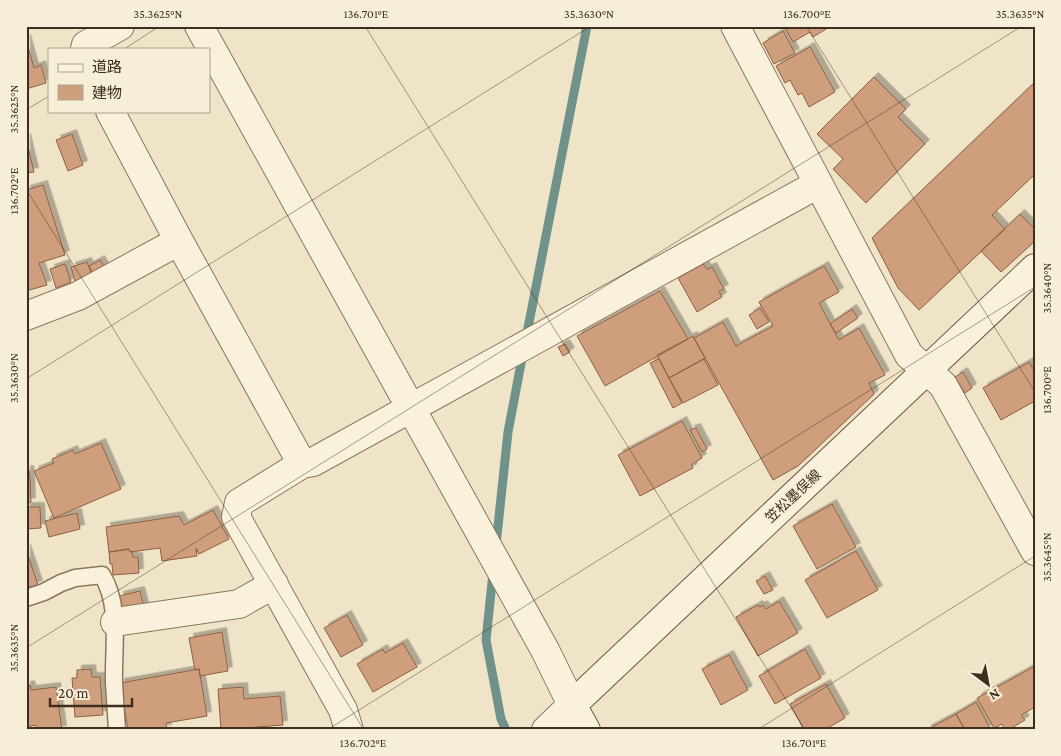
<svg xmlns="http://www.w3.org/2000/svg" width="1061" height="756" font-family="'Crimson Pro','Noto Sans JP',serif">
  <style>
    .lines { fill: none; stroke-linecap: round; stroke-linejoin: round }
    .stream { stroke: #6f938a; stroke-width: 9 }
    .building { fill: #cf9f7d; stroke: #8d5f41; filter: url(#shadow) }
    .service-casing { stroke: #8d765c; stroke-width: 19 }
    .minor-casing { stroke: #8d765c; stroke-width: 30 }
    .tertiary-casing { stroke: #8d765c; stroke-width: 30 }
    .secondary-casing { stroke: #6f573f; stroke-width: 30 }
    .service { stroke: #faf1dc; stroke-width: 16 }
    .minor { stroke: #faf1dc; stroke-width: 28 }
    .tertiary { stroke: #faf1dc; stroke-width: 28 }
    .secondary { stroke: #faf1dc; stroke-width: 28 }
    .ticks { fill: none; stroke: #3d2e20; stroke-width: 1; stroke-opacity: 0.45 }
    .labels { text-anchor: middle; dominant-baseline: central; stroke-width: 4; stroke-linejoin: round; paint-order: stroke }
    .street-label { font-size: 14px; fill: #3d2e20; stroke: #f7eed8 }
    .neatline { fill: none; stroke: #3d2e20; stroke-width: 2 }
    .ticks-label { font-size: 12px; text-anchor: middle; fill: #3d2e20 }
  </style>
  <defs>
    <filter id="shadow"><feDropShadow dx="4.5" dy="-4.5" stdDeviation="0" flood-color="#0004"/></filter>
  </defs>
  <rect width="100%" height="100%" fill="#f0e4c8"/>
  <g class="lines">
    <!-- stream -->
    <path class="stream" d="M526 338 587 26
      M496 545 508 432 523 353
      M493 573 486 640 501 719 506 730"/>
  </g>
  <!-- building -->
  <path class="building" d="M784 26H831L813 37 810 32 793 42Z
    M783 31 795 53 774 64 763 43Z
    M26 39 34 68 41 65 46 83 26 89Z
    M810 47 835 92 809 107 802 93 798 95 790 80 785 83 776 66Z
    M874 77 906 109 898 117 925 144 866 203 833 169 843 159 817 134Z
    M1035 82V174L992 215 1005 229 919 310 898 288 872 238Z
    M72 134 83 165 68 171 56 140Z
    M26 138 34 172 26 173Z
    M43 185 65 255 39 263 47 285 26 291V190Z
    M1020 214 1035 229V241L1001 272 981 251Z
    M100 260 104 267 93 274 89 266Z
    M87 262 92 275 75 281 71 267Z
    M65 264 71 282 56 288 50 269Z
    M703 264 707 269 712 267 724 289 719 291 722 297 697 312 678 278Z
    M824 266 839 292 819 303 839 340 859 328 885 375 869 383 874 394 798 466 773 480 694 338 723 322 736 346 773 326 759 302Z
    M660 291 688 339 605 386 577 336Z
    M760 308 769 322 757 329 749 315Z
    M852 309 858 318 836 333 830 324Z
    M693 336 705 358 669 378 657 355Z
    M565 344 570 352 563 356 558 347Z
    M659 359 682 403 673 408 650 363Z
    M704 359 718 385 683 403 669 378Z
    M1029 362 1035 372V401L1001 420 983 388Z
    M963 372 972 388 965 393 955 377Z
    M682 421 702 458 691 465 693 468 640 496 618 455Z
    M696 428 707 449 702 452 690 430Z
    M101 443 121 489 54 518 34 471 54 463 52 459 73 450 75 454Z
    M26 470H29L30 476 31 502 26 503Z
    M832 504 856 547 817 569 793 526Z
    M26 507H40L41 528 26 529Z
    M213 510 229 539 199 554 196 548 197 556 162 561 160 548 130 552 129 549 109 552 106 527 179 516 184 525Z
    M77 513 80 529 49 537 45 521Z
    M26 549 38 585 26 588Z
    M129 549 130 552 132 551 133 557H138L139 573 113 575 112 564H110L109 552Z
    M856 551 878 590 827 618 805 580Z
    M765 576 773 590 764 594 756 581Z
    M140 591 144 607 123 612 119 596Z
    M779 601 798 633 758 656 736 617 758 605 760 607 763 605 766 609Z
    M347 615 363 645 341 657 324 628Z
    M222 632 228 671 200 676 199 669 195 670 189 638Z
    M403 643 417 667 373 692 357 664 383 649 385 653Z
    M805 649 821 678 775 704 759 676Z
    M729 655 748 690 721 705 702 669Z
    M1035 666V707L1021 715 1025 720 1008 730H1005L1002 724 994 728 977 698Z
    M91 669 92 677H100L103 715 75 717 72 678H77V670Z
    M199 669 207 716 166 723 167 729 128 730 120 683Z
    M826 684 845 718 824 730H804L790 704Z
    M30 685 31 690 56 687 62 730H37L36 725 30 726 31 730H26V686Z
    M243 687 244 699 280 696 283 725 221 730 218 689Z
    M976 702 991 730H965L956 714Z
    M956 714 965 730H926Z"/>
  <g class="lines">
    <!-- service casing -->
    <g class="service-casing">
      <path id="service" d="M26 598 44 592 61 583 75 578 102 575C121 605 113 649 114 683 115 698 116 714 117 730"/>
    </g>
    <!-- minor casing -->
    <g class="minor-casing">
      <path id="minor" d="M735 26 909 355 943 385 1035 551
        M85 49 86 45 120 26
        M110 111 179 241 302 464 239 503 236 517 343 710 349 730
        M26 316 78 296 179 241
        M302 464 313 462 818 184
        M115 622 239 604 274 584"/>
    </g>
    <!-- tertiary casing -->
    <g class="tertiary-casing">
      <path id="tertiary" d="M199 26 545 650 572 705 546 730"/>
    </g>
    <!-- secondary casing -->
    <g class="secondary-casing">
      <path id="secondary" d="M586 730 572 705 1035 268"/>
    </g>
    <!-- service -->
    <use href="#service" class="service"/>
    <!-- minor -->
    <use href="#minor" class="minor"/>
    <!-- tertiary -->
    <use href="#tertiary" class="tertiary"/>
    <!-- secondary -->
    <use href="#secondary" class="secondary"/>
  </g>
  <!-- ticks -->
  <path class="ticks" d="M365 26 805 730M806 26 1035 392M124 49 160 26M26 110 49 96M26 189 364 730M26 379 591 26M26 648 1022 26M327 730 1035 287M757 730 1035 556"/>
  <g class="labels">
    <!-- street labels -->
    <g class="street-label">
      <text transform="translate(793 496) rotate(-43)">笠松墨俣線</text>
    </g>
  </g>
  <!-- border -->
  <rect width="1061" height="756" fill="none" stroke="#f7eed8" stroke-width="55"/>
  <!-- legend -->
  <rect x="48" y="48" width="162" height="65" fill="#f7eed8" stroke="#ada18e"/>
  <rect x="58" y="64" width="25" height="8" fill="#faf1dc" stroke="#ada18e"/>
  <text x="92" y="72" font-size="15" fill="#3d2e20">道路</text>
  <rect x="58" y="85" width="25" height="15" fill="#cf9f7d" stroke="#ada18e"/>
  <text x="92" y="98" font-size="15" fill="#3d2e20">建物</text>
  <!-- north arrow -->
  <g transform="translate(988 684) rotate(148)" stroke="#f7eed8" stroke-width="4" paint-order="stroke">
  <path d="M0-4L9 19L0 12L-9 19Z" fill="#3d2e20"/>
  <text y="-8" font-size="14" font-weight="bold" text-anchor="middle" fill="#3d2e20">N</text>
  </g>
  <!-- scale -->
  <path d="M50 698v8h82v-8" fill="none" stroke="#3d2e20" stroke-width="2.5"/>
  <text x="58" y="698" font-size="15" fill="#3d2e20" stroke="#f7eed8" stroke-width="4" paint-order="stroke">20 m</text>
  <rect x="28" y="28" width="1006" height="700" class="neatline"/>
  <g class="ticks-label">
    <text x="158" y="18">35.3625°N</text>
    <text x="366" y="18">136.701°E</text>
    <text x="589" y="18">35.3630°N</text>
    <text x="807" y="18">136.700°E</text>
    <text x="1020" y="18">35.3635°N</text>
    <text transform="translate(14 109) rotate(-90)" y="4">35.3625°N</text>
    <text transform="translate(14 191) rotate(-90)" y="4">136.702°E</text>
    <text transform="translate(1047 288) rotate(-90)" y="4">35.3640°N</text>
    <text transform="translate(14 378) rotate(-90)" y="4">35.3630°N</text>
    <text transform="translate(1047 390) rotate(-90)" y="4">136.700°E</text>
    <text transform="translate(1047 557) rotate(-90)" y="4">35.3645°N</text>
    <text transform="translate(14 648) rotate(-90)" y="4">35.3635°N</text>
    <text x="363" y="747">136.702°E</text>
    <text x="804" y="747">136.701°E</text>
  </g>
</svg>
